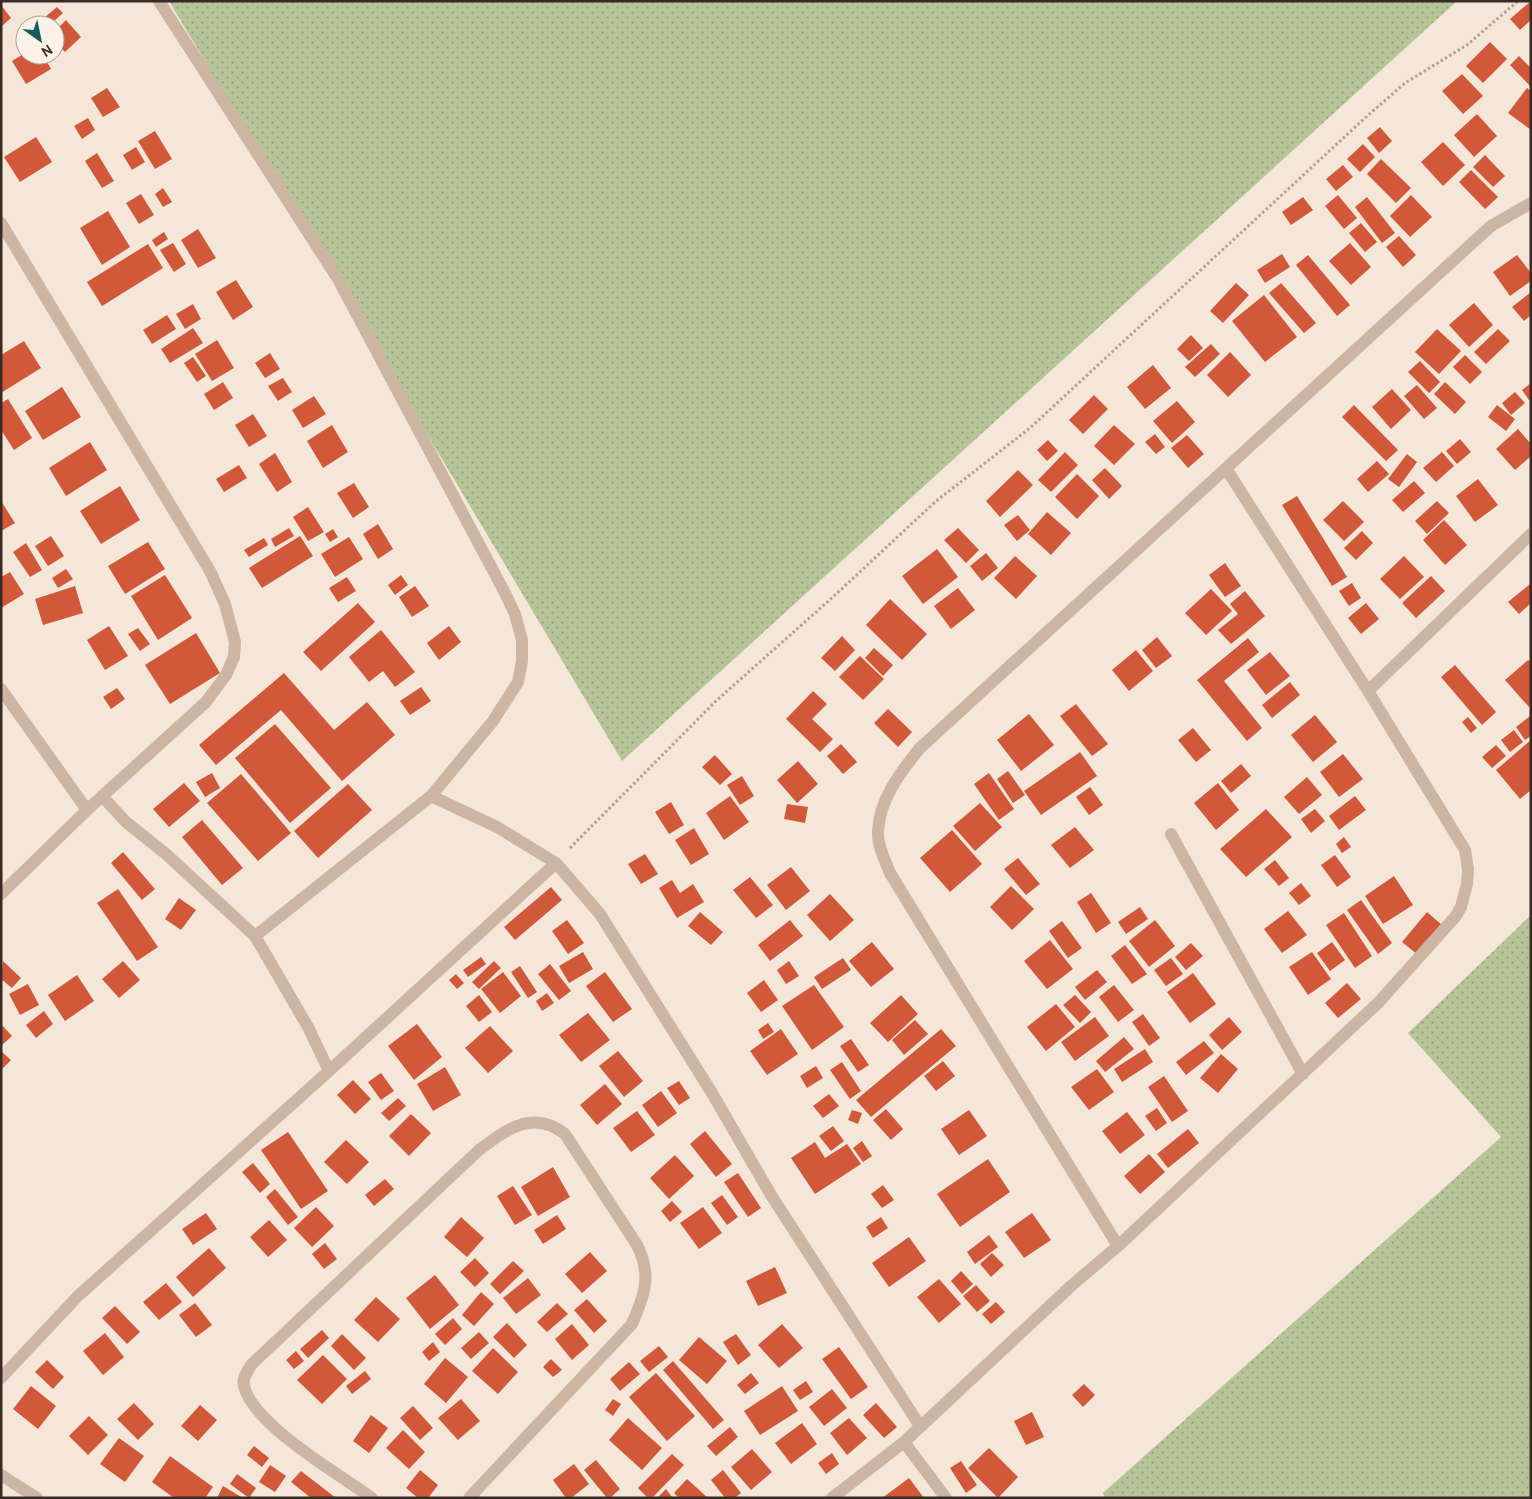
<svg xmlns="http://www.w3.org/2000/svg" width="1532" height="1499" font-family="Overpass,sans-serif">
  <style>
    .grass { fill: url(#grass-dots) }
    .building { fill: #d1593a }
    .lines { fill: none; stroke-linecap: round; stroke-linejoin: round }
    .path { stroke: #b99f8e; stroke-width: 3; stroke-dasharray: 2.5 2.5; stroke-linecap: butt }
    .street { stroke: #cdb5a4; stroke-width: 12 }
  </style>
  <defs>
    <pattern id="grass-dots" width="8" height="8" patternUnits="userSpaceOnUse" patternTransform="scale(1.25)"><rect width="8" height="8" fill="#b7c498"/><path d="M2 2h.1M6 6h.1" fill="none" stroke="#969f7c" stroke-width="1.8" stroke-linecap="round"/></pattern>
  </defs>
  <rect width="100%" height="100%" fill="#f4e6d9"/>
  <!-- grass -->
  <path class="grass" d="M169 1H1457L622 761Z
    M1531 915V1498H1105L1103 1493 1501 1137 1408 1033Z"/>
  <!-- building -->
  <path class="building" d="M1531 1V20L1520 30 1510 19Z
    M1 5 11 18 1 27Z
    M57 7 63 13 51 24 44 18Z
    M66 20 81 37 65 52 55 42V31Z
    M1490 42 1507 59 1483 83 1466 66Z
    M25 53V55H43L51 69 26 84 12 61Z
    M1519 56 1531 68V87L1510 65Z
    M1462 74 1483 96 1463 114 1442 91Z
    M107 88 120 107 103 117 91 98Z
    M1527 88 1531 91V130L1508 113Z
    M1477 114 1497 136 1474 157 1454 135Z
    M88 118 95 130 82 139 74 126Z
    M1380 127 1392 141 1379 153 1367 138Z
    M155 131 172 159 155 169 138 141Z
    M36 137 52 162 20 182 4 157Z
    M1443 142 1465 165 1443 186 1421 162Z
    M1363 144 1375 157 1360 172 1347 159Z
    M136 147 145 162 132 170 123 155Z
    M97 153 114 181 102 188 85 161Z
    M1485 155 1505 176 1493 187 1473 167Z
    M1381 159 1411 188 1396 203 1367 174Z
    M1343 165 1353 177 1336 191 1326 179Z
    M1471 170 1498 197 1485 209 1459 182Z
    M163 188 172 202 163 207 155 194Z
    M141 194 154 215 139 224 126 203Z
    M1338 195 1357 218 1344 229 1325 206Z
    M1411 195 1432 217 1410 237 1390 216Z
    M1303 197 1313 210 1291 225 1282 212Z
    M1367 197 1395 233 1382 243 1355 207Z
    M108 211 130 247 102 265 80 228Z
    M1361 223 1377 242 1365 252 1349 233Z
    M198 229 216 258 198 268 181 240Z
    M164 232 168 239 156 247 152 240Z
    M1399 236 1416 255 1403 267 1386 247Z
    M173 243 186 264 174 272 160 250Z
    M1350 243 1371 267 1351 285 1329 261Z
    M148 244 163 268 102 306 87 282Z
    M1282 254 1290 267 1265 283 1257 270Z
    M1308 255 1350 305 1337 316 1296 265Z
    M1517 255 1531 273V281L1510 296 1493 272Z
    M236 280 253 307 233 320 216 292Z
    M1236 283 1249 295 1223 323 1210 311Z
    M1281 283 1316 323 1304 333 1269 293Z
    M1531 292V315L1524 321 1512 307Z
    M1264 295 1297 337 1265 362 1232 321Z
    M1474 303 1493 325 1469 347 1449 325Z
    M193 304 201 319 185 329 176 314Z
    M167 315 176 329 152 344 143 330Z
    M193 328 203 343 170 363 161 349Z
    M1437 329 1461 351 1439 374 1415 352Z
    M1498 329 1510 341 1486 364 1474 352Z
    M1191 335 1203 348 1189 361 1177 349Z
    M217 340 234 368 212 381 195 354Z
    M24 341 41 368 1 393V355Z
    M1211 344 1220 354 1195 377 1185 367Z
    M1230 352 1251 375 1228 397 1207 375Z
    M270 353 280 369 265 378 255 363Z
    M1465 355 1482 372 1470 384 1453 367Z
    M193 357 206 376 197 382 184 363Z
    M1420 361 1440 382 1429 393 1408 372Z
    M1153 365 1171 388 1145 409 1127 387Z
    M283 378 292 392 278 401 268 386Z
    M223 382 233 398 214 410 204 394Z
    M1445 382 1466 402 1455 414 1434 394Z
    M1531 383V399L1529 400 1522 390Z
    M1417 385 1437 408 1424 419 1404 396Z
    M62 387 81 417 43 440 25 411Z
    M1392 389 1411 410 1391 429 1372 407Z
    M1515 392 1525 403 1511 415 1502 403Z
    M1094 395 1108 409 1083 434 1069 420Z
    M314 396 326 414 303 428 292 410Z
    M8 399 32 438 14 450 1 430V403Z
    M1177 401 1195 422 1172 443 1153 421Z
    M1354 405 1398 450 1386 461 1342 417Z
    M1497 405 1515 419 1506 431 1488 417Z
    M253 414 267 436 249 447 235 425Z
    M332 425 348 452 323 468 307 441Z
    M1114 425 1135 444 1114 465 1094 446Z
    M1518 429 1531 444V456L1515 470 1496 449Z
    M1155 434 1165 447 1156 454 1145 442Z
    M1187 435 1204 454 1188 468 1171 448Z
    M1460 439 1471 452 1457 464 1446 451Z
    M1048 440 1058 451 1047 461 1037 450Z
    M90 442 107 470 66 496 49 468Z
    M1065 452 1078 465 1051 492 1038 480Z
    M1442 452 1454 466 1436 482 1423 468Z
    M275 453 292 482 277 492 259 464Z
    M1407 454 1417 462 1399 487 1388 479Z
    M1377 461 1389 474 1368 492 1357 479Z
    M239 465 247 478 224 492 216 479Z
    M1105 468 1122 486 1109 499 1092 480Z
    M1018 470 1033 485 1000 517 986 501Z
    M1077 474 1099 496 1077 519 1055 497Z
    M1478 479 1498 505 1475 522 1456 496Z
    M1414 481 1425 493 1403 512 1392 500Z
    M354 483 369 507 353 518 337 493Z
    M120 486 140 520 101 544 80 511Z
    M1297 496 1347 577 1332 586 1282 505Z
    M1 501 15 523 1 531Z
    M1343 501 1364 522 1344 541 1323 520Z
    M1437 501 1449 513 1427 534 1415 521Z
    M308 507 324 532 308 541 293 517Z
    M1047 512 1071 533 1051 555 1028 534Z
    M1018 515 1030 530 1017 541 1004 525Z
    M1444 520 1467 545 1445 565 1423 540Z
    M378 524 393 549 378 559 363 534Z
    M289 528 294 536 275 547 271 539Z
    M958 528 979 550 966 563 944 540Z
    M333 529 338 537 330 542 325 534Z
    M1362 531 1373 543 1356 560 1344 548Z
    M51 536 64 556 48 566 35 546Z
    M300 536 313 556 262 588 249 568Z
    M349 537 363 559 335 577 321 554Z
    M264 538 268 545 249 557 244 550Z
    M148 542 165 569 125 594 108 566Z
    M26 543 42 570 30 577 13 552Z
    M937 549 958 577 923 604 902 576Z
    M986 553 998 568 982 581 970 566Z
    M1015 556 1037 576 1016 599 994 578Z
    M1404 556 1424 577 1400 599 1380 579Z
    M1225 563 1241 586 1225 597 1209 575Z
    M66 569 73 579 58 588 52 578Z
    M10 572 24 594 1 608V577Z
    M165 575 192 618 158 640 131 596Z
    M401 575 408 585 395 595 388 585Z
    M1431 576 1445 591 1416 618 1402 603Z
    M347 577 356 591 338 602 329 588Z
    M1352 583 1361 598 1349 606 1339 591Z
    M1530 584 1531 603 1519 614 1508 602Z
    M75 586 83 613 43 625 35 599Z
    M415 586 429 606 412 617 399 597Z
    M958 588 975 610 951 629 934 606Z
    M1211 589 1232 611 1206 635 1185 613Z
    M1245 591 1265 616 1231 644 1218 630 1238 614 1230 604Z
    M890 599 927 634 902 660 866 625Z
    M358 603 375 622 321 671 303 652Z
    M1366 603 1379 619 1361 634 1348 618Z
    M109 626 128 656 105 670 87 640Z
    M449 626 461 642 439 660 427 643Z
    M138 628 150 644 140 651 128 634Z
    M381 630 415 672 395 687 383 671 369 682 349 657Z
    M196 633 220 673 170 704 145 665Z
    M842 636 855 650 835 671 821 658Z
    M1157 637 1172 656 1156 668 1142 650Z
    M1248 638 1259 652 1224 681 1262 728 1247 741 1197 680Z
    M874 648 893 665 883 676 865 658Z
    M1136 650 1153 671 1129 691 1112 670Z
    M1270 652 1290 676 1266 695 1247 670Z
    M860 656 884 679 863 700 839 677Z
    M1528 660 1531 662V705L1529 707 1505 680Z
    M1455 665 1496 712 1482 725 1441 677Z
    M284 673 334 730 367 702 395 735 342 781 281 710 216 765 199 745Z
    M1290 682 1300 695 1272 718 1262 705Z
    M421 687 431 701 410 715 400 701Z
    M117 688 125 699 111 709 103 697Z
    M813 691 827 704 812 719 833 739 820 752 786 719Z
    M1076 704 1108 744 1092 756 1060 716Z
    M888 709 912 732 898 747 874 723Z
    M1029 714 1054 745 1021 771 997 740Z
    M1315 715 1337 742 1313 762 1291 735Z
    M1530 716 1531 736 1525 740 1516 727Z
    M1468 717 1477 728 1471 733 1462 722Z
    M275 724 331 788 290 823 235 758Z
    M1193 728 1211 750 1196 762 1178 740Z
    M1514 730 1523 742 1510 752 1501 740Z
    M1531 740V790L1520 799 1496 770Z
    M841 744 857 762 843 774 827 756Z
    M1496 745 1506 756 1492 768 1482 757Z
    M1080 752 1097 776 1041 815 1024 791Z
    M1343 754 1363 779 1339 797 1320 772Z
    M715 755 732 774 720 785 702 767Z
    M798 761 818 784 797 803 777 780Z
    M1241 764 1251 776 1231 793 1221 781Z
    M1008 771 1025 795 1013 803 997 779Z
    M212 773 220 788 205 797 196 782Z
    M989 773 1014 809 999 820 974 784Z
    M241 774 291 833 258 861 207 803Z
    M742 776 754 796 740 805 727 785Z
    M1307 777 1322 795 1299 814 1284 797Z
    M184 783 200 801 169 827 153 809Z
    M1218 783 1239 810 1216 830 1194 803Z
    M348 784 372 810 318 858 294 831Z
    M1090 787 1103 805 1089 815 1076 797Z
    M730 796 749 822 724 840 706 813Z
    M1355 796 1366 810 1339 830 1329 816Z
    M671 802 684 825 669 834 655 812Z
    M980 803 1002 827 975 851 953 826Z
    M787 804 808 807 805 823 784 819Z
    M1266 809 1292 837 1246 877 1220 849Z
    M1315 809 1325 821 1311 833 1301 819Z
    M202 820 243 868 222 885 182 837Z
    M1075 827 1094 850 1070 868 1051 845Z
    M694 828 709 854 691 865 675 840Z
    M952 830 982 864 950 892 920 858Z
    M1344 837 1351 847 1342 853 1336 844Z
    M123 852 155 889 142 900 111 863Z
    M645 854 658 874 641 884 628 864Z
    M1335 855 1351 877 1337 887 1321 865Z
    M1018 858 1040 884 1026 895 1004 869Z
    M1275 860 1289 878 1279 886 1264 869Z
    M791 867 810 891 786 910 767 885Z
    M1394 876 1413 905 1383 924 1365 896Z
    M750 877 773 905 756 918 733 890Z
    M672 880 680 893 693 884 704 902 677 918 659 888Z
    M1301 883 1311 896 1299 905 1289 893Z
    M1011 886 1034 909 1012 930 990 907Z
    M551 887 562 900 515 940 504 927Z
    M118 889 158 947 137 961 97 903Z
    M1091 893 1111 923 1096 933 1077 902Z
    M830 894 854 920 830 941 807 915Z
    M179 898 196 910 181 930 165 919Z
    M1361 900 1392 943 1378 954 1347 910Z
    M1140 907 1148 919 1126 934 1118 922Z
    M1288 911 1307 935 1282 953 1264 929Z
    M700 912 723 932 711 945 688 926Z
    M1427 912 1442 925 1417 954 1402 942Z
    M1344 913 1372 956 1355 968 1326 925Z
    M567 920 584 943 568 954 552 931Z
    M790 920 803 936 770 961 758 945Z
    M1155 920 1175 946 1149 967 1129 941Z
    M1062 921 1082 948 1068 958 1049 931Z
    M1050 940 1073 969 1047 989 1024 961Z
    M872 942 894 969 871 987 849 961Z
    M1332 942 1345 960 1330 971 1317 953Z
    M1191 943 1203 956 1186 970 1175 957Z
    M1125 945 1147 974 1132 984 1111 956Z
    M583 952 593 969 569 983 559 966Z
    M1312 952 1331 979 1308 995 1289 967Z
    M481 957 486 964 468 977 463 970Z
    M843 958 851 970 822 989 814 977Z
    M1171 958 1183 974 1166 986 1154 970Z
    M3 961 21 978 12 988 1 979Z
    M123 961 140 980 119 998 102 979Z
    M494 961 501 968 479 989 472 982Z
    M789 961 799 976 786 984 777 970Z
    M550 964 571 991 559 1000 538 974Z
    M520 966 537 992 528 998 511 972Z
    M1097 970 1107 982 1085 1000 1075 987Z
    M503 972 521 996 500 1013 481 989Z
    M605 972 632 1009 613 1022 586 986Z
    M1193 973 1216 1004 1190 1023 1167 992Z
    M456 974 464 983 457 989 449 980Z
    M77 975 94 1001 65 1021 48 995Z
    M764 980 778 1000 761 1012 747 993Z
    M1347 983 1361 999 1338 1018 1325 1003Z
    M28 984 39 1005 20 1015 9 994Z
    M814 985 844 1027 812 1050 782 1006Z
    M1114 985 1134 1010 1118 1022 1099 997Z
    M547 993 554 1003 542 1011 536 1001Z
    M479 995 492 1012 479 1022 466 1006Z
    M901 995 918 1014 888 1042 870 1023Z
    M1075 995 1091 1012 1080 1023 1063 1005Z
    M1056 1004 1075 1027 1046 1051 1027 1027Z
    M44 1011 53 1024 36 1038 26 1025Z
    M588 1013 610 1040 581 1062 559 1035Z
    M1143 1014 1160 1038 1149 1046 1132 1022Z
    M1095 1017 1109 1036 1075 1061 1061 1042Z
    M1229 1017 1242 1032 1222 1050 1209 1035Z
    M915 1020 928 1034 904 1055 892 1040Z
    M768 1023 774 1032 763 1039 758 1030Z
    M1 1024 12 1036 1 1046Z
    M417 1024 442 1057 414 1080 388 1046Z
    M490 1026 513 1051 488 1073 465 1048Z
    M781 1029 798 1054 767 1075 750 1051Z
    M941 1029 956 1046 871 1117 856 1100Z
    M1124 1037 1134 1049 1105 1072 1096 1061Z
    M851 1039 869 1065 858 1072 840 1046Z
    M1204 1041 1214 1053 1186 1075 1176 1062Z
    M1145 1049 1153 1062 1122 1082 1114 1069Z
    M1 1051 11 1060 1 1070Z
    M618 1051 643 1081 624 1097 599 1066Z
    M1221 1054 1238 1069 1218 1093 1200 1078Z
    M943 1061 955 1076 936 1091 924 1076Z
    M842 1062 861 1091 850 1099 830 1070Z
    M816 1066 823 1078 807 1088 800 1076Z
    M445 1067 461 1095 433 1111 417 1084Z
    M1097 1069 1114 1092 1089 1110 1071 1087Z
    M381 1073 394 1091 381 1100 368 1082Z
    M1164 1076 1188 1111 1172 1122 1148 1087Z
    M353 1080 371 1099 355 1114 337 1095Z
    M679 1081 690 1098 679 1105 667 1088Z
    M605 1084 622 1104 597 1125 580 1105Z
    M661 1091 677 1113 658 1127 642 1105Z
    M829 1094 839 1106 823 1118 813 1106Z
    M398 1098 406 1106 389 1121 381 1113Z
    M1157 1108 1167 1123 1156 1131 1145 1116Z
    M886 1109 903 1129 891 1140 873 1120Z
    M852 1110 862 1113 858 1124 848 1120Z
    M969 1110 987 1136 959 1155 941 1129Z
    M637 1111 655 1135 631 1152 613 1128Z
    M1127 1112 1145 1135 1120 1154 1102 1131Z
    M411 1114 431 1133 409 1156 389 1136Z
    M833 1126 844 1141 831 1151 819 1136Z
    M1188 1129 1199 1143 1168 1168 1157 1154Z
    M705 1131 732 1164 716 1177 690 1144Z
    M288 1132 328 1191 301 1209 261 1150Z
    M346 1140 369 1162 347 1184 324 1162Z
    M862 1141 872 1156 863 1162 853 1148Z
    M815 1142 825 1158 847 1144 861 1164 815 1194 791 1158Z
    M1149 1154 1165 1172 1140 1194 1124 1176Z
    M675 1155 694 1176 669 1199 650 1178Z
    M988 1159 1010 1192 960 1227 937 1194Z
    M253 1163 270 1184 260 1193 242 1172Z
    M553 1167 570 1197 538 1216 521 1187Z
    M738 1173 761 1208 748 1217 724 1182Z
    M385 1179 394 1189 374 1206 365 1195Z
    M883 1185 894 1200 882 1208 871 1194Z
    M513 1186 532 1215 515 1225 497 1196Z
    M275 1189 298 1217 288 1225 266 1197Z
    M722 1195 738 1217 727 1225 711 1203Z
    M672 1201 682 1212 670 1222 661 1211Z
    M316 1207 334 1226 312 1247 294 1228Z
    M703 1207 722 1233 699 1249 680 1223Z
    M206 1213 217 1229 193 1245 182 1229Z
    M1032 1213 1051 1240 1024 1258 1005 1232Z
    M557 1215 566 1229 543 1244 534 1230Z
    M461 1217 484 1238 467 1257 444 1237Z
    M881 1217 888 1228 873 1238 866 1227Z
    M269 1220 287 1240 268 1257 250 1237Z
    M989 1235 998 1247 975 1264 967 1252Z
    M909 1237 926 1261 889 1287 872 1263Z
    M325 1243 337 1259 324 1269 312 1254Z
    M209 1248 226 1268 193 1297 176 1277Z
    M590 1252 607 1271 582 1293 565 1274Z
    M992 1253 1004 1265 991 1277 980 1264Z
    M475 1258 489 1273 475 1287 460 1272Z
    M513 1261 524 1271 500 1294 490 1284Z
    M775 1267 787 1293 758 1306 746 1281Z
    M961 1271 973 1284 962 1294 951 1281Z
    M435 1275 459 1305 430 1329 406 1298Z
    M528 1278 541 1295 516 1314 503 1298Z
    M939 1279 961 1304 939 1323 917 1297Z
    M166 1283 182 1302 159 1320 143 1302Z
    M976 1285 990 1301 977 1312 963 1296Z
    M481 1292 494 1304 474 1326 462 1315Z
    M376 1297 400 1319 378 1342 354 1320Z
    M587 1299 607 1321 594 1333 574 1310Z
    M996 1302 1005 1312 991 1324 982 1314Z
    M195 1303 212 1325 196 1337 179 1315Z
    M557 1303 568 1314 547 1332 537 1322Z
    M115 1306 140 1332 127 1344 102 1318Z
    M453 1318 462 1329 445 1345 435 1334Z
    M507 1323 527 1345 514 1358 493 1337Z
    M572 1324 589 1345 572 1360 555 1339Z
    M782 1324 803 1348 779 1368 758 1345Z
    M322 1330 329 1338 308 1358 300 1349Z
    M479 1332 489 1343 471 1359 461 1348Z
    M105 1333 124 1357 103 1375 83 1351Z
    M342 1334 366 1358 354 1370 331 1346Z
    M736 1334 751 1355 738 1365 723 1342Z
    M699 1337 727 1361 707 1384 679 1360Z
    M433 1342 440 1352 429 1361 422 1352Z
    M659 1346 668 1357 649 1372 640 1361Z
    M839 1347 868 1387 851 1399 822 1359Z
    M493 1348 518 1372 498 1394 472 1371Z
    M296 1351 304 1361 294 1369 286 1360Z
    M323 1355 347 1379 322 1404 297 1380Z
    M445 1358 468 1377 446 1403 424 1384Z
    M551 1359 562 1370 553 1377 543 1367Z
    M47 1360 64 1377 53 1389 35 1372Z
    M673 1361 724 1420 713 1429 663 1370Z
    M629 1362 640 1374 620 1391 610 1379Z
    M365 1371 371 1379 352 1394 346 1386Z
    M656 1373 695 1416 667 1441 629 1397Z
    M751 1373 759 1383 745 1394 737 1385Z
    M806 1381 813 1392 800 1400 793 1390Z
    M1084 1384 1095 1395 1083 1407 1072 1395Z
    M31 1386 56 1406 38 1429 13 1409Z
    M782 1386 798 1411 760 1435 744 1411Z
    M832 1389 847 1408 824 1426 809 1407Z
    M461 1399 480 1421 458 1440 438 1418Z
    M613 1399 621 1404 613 1416 605 1410Z
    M134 1403 154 1424 138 1440 117 1419Z
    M876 1403 897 1427 884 1438 863 1415Z
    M200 1405 217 1420 198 1441 181 1426Z
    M413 1406 433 1428 420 1440 400 1418Z
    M1032 1412 1044 1437 1026 1445 1014 1421Z
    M371 1415 388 1428 369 1453 353 1441Z
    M89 1416 108 1435 88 1455 69 1436Z
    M628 1418 662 1448 642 1470 609 1440Z
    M849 1418 867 1438 847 1455 830 1433Z
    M802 1423 817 1444 791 1464 775 1443Z
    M730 1427 738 1437 716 1456 707 1446Z
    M403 1430 425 1452 409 1469 386 1448Z
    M119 1438 144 1456 125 1482 100 1464Z
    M254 1446 269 1458 262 1467 247 1455Z
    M989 1448 1018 1477 998 1498 968 1468Z
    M752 1449 772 1472 751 1490 731 1467Z
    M832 1453 839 1464 826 1474 818 1463Z
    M672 1454 684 1465 652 1498H648L638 1488Z
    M170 1456 213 1487 205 1498H174L152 1482Z
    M596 1460 620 1489 610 1498H607L584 1470Z
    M961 1461 977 1485 966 1493 950 1468Z
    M574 1464 589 1484 571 1498H566L553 1480Z
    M270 1465 286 1476 275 1492 259 1482Z
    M420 1470 438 1485 428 1498H418L406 1488Z
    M723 1470 741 1493 735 1498H725L711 1480Z
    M301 1471 336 1498H311L291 1482Z
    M237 1474 256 1488 249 1498 230 1484Z
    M909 1478 924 1498H882L897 1487Z
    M687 1479 707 1497 706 1498H679L674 1493Z
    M223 1486 243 1498H217Z
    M666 1489 672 1497 657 1498Z"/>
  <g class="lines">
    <!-- path -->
    <path class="path" d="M570 848 717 700 833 597 935 502 1030 428 1365 118 1405 83 1467 45 1518 1"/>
    <!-- street -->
    <path class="street" d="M159 1 338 279 504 591 515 614 522 640V661L518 682 493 721 431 796 255 936
      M1 223 210 571 225 604 235 642 234 657 226 675 206 702 87 810 1 894
      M1 689 87 810
      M1368 691 1531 534
      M102 796 126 822 166 854 255 936 308 1027 329 1071
      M431 796 497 827 556 863 600 914 712 1093 771 1195 920 1426
      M1171 834 1303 1074
      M1118 1246 890 873C885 860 877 845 878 832 879 800 900 773 919 749L1491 226 1531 203
      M1 1378 78 1296 329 1071 556 863
      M904 1442 946 1498
      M1 1475 37 1498
      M372 1498C339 1474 253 1425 244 1386 242 1378 247 1372 251 1365L479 1150C507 1129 533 1109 565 1134L637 1245C652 1275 645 1294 632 1324L469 1498
      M832 1498 904 1442 1071 1286 1118 1246 1378 1003 1456 916 1461 907 1467 884 1468 869 1465 850 1368 691 1227 470"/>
  </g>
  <!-- border -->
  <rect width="1532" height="1499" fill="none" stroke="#382b26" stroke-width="5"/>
  <!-- north arrow -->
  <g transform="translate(40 40) rotate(147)"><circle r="24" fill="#fbf1e6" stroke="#ada299"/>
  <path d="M0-4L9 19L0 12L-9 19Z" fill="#185b5d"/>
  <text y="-8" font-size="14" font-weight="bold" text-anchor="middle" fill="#382b26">N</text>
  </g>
</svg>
